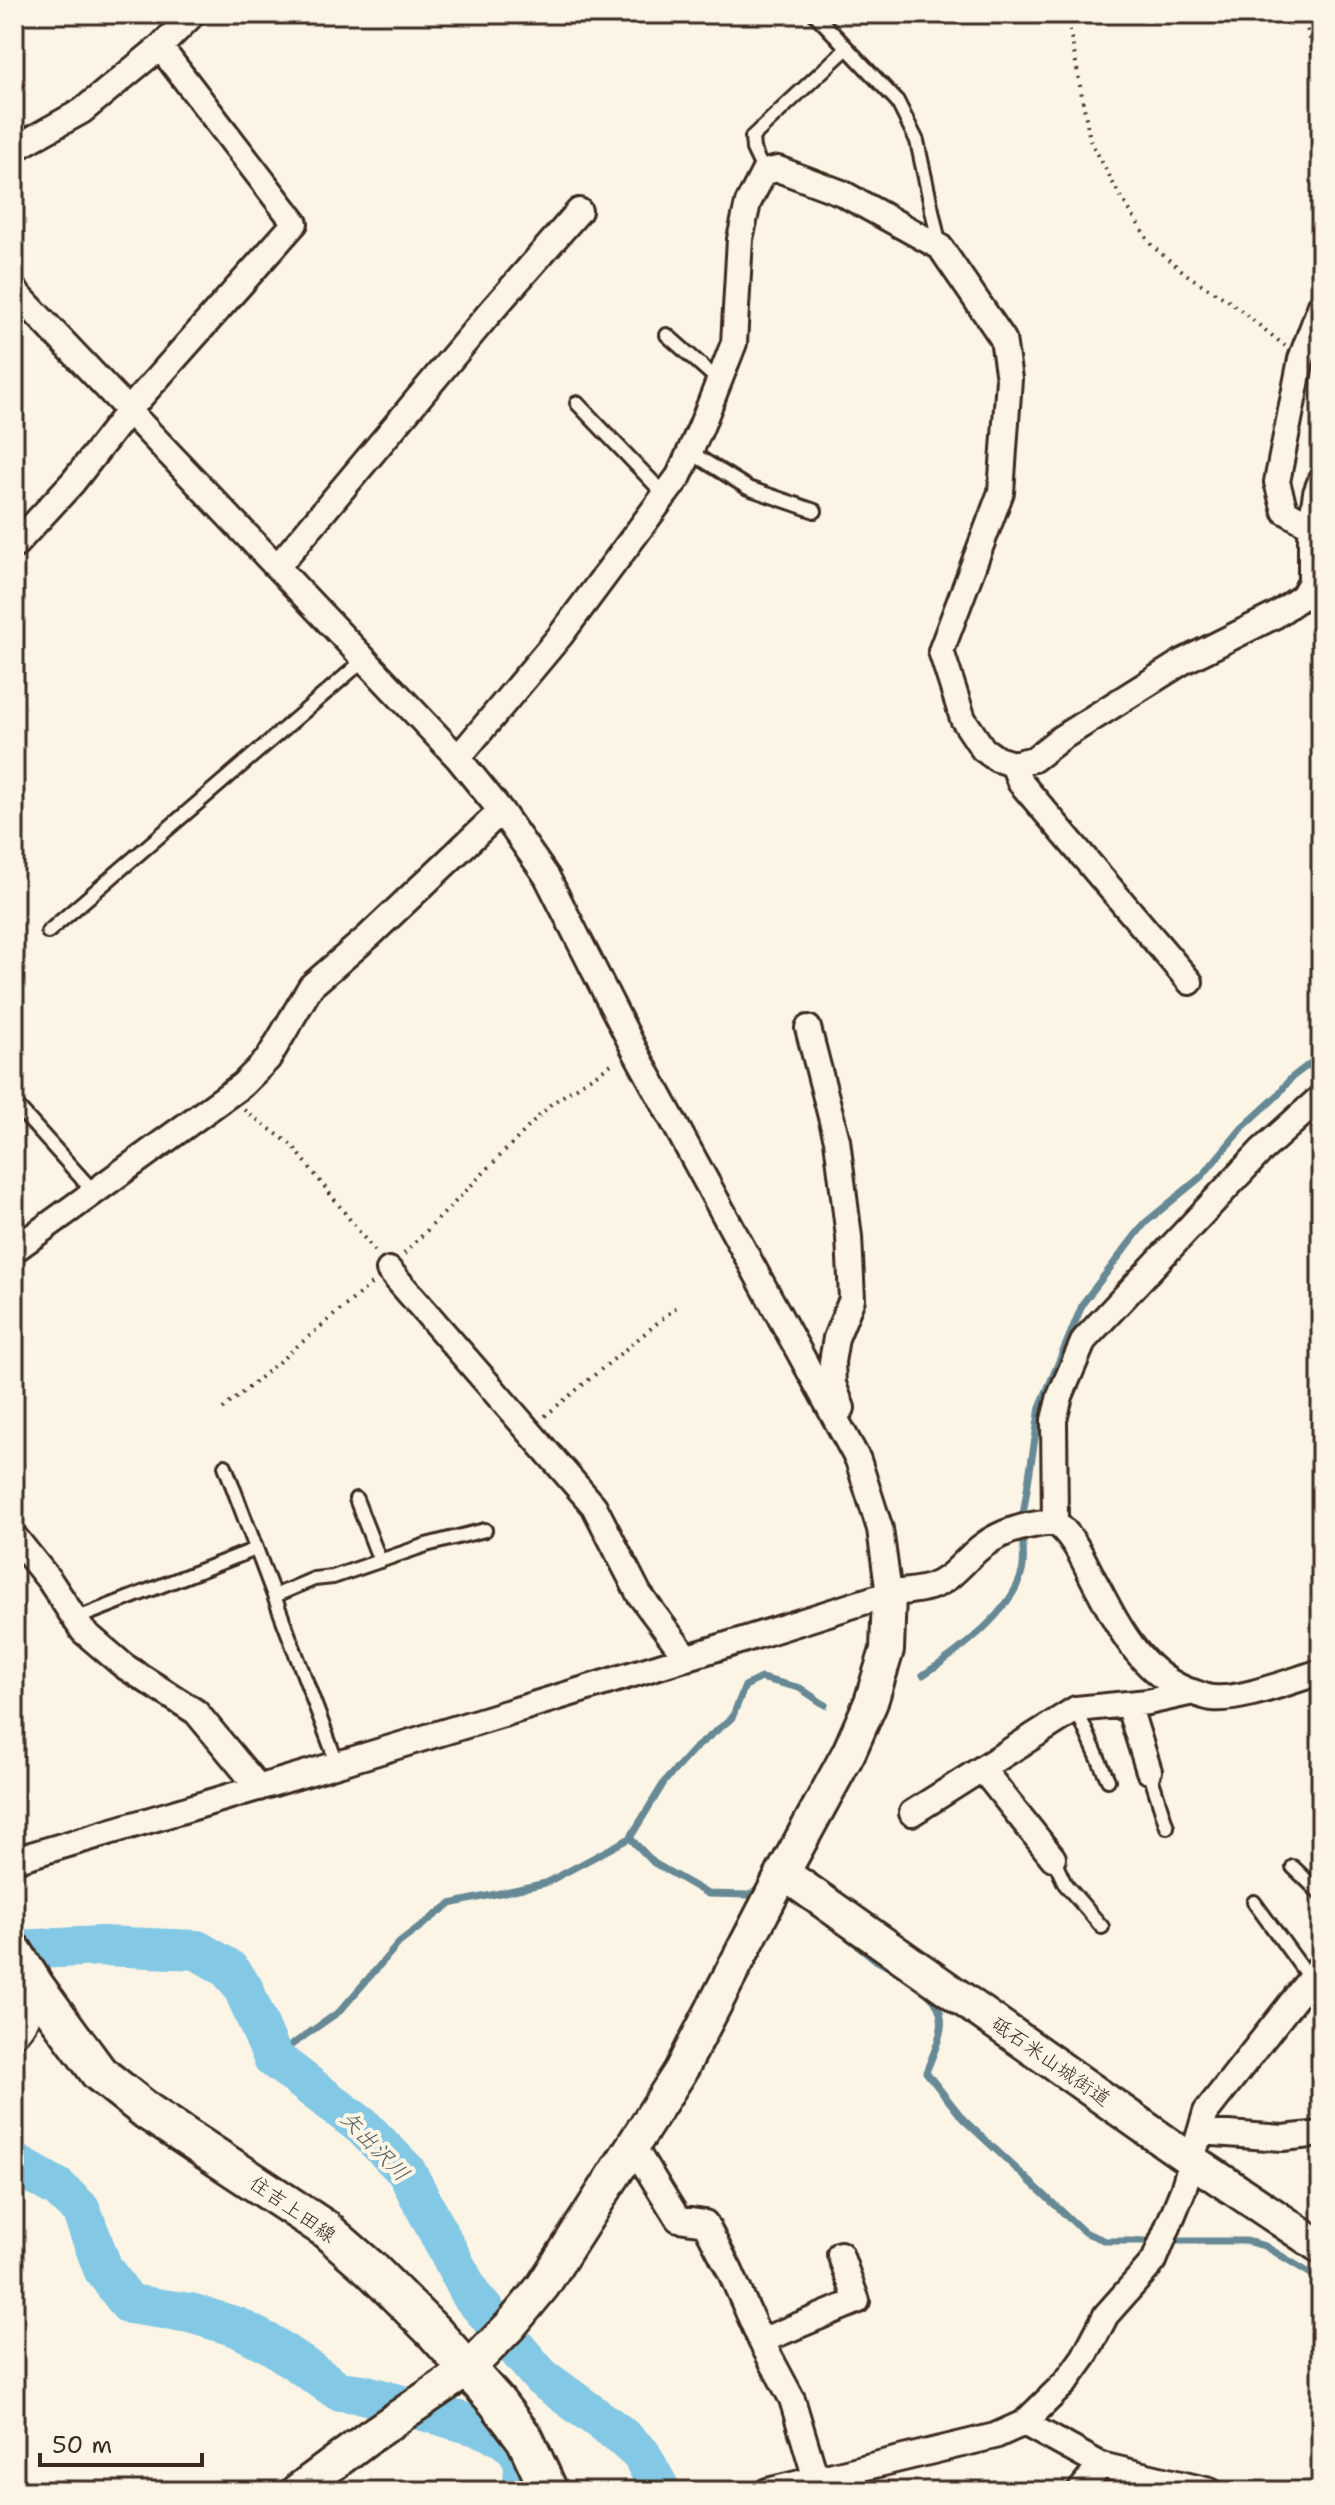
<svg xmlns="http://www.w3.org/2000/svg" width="1335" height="2505" font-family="'Shantell Sans','Klee One',sans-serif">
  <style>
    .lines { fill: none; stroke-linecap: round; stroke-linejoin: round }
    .stream { stroke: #668995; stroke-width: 7 }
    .river { stroke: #83c8e4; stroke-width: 40 }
    .service-casing { stroke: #3b2a1e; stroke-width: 18 }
    .minor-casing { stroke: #3b2a1e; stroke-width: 30 }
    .tertiary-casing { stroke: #3b2a1e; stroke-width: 38 }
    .secondary-casing { stroke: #3b2a1e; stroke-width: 42 }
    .path { stroke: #3b2a1e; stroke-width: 4; stroke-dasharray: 2 6; stroke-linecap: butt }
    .service { stroke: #fcf5e5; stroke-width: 12 }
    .minor { stroke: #fcf5e5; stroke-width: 24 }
    .tertiary { stroke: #fcf5e5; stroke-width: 32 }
    .secondary { stroke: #fcf5e5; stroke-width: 36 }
    .labels { text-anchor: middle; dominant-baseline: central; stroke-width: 8; stroke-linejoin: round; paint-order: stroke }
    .street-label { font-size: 20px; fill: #3b2a1e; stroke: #fcf5e5 }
    .water-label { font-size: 22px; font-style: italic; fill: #515959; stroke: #fcf5e5 }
  </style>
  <rect width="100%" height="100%" fill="#fcf5e5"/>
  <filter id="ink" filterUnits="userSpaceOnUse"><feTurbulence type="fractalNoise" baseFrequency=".0125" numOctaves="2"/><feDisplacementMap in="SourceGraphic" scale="16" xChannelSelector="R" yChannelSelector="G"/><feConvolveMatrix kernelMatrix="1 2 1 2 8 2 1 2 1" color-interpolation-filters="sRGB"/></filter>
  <g filter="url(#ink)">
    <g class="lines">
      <!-- stream -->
      <path class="stream" d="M1022 1521 1040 1407 1083 1303 1145 1223 1202 1176 1242 1128 1277 1096 1291 1078 1321 1055
        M923 1675C957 1653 1012 1612 1022 1572 1025 1560 1023 1546 1022 1534
        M630 1838 654 1863 708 1894 749 1895 763 1887
        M847 1937 877 1961 899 1973
        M928 1994C954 2016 936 2046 926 2072L964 2120 1084 2232 1106 2241H1246L1265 2246 1321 2280
        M273 2058 340 2011 399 1943 450 1904 546 1883 630 1838 665 1781 693 1750 732 1718 745 1686 761 1678 800 1688 825 1705"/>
      <!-- river -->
      <path class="river" d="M14 1950 102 1946 197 1950 228 1968 243 1988 273 2058 363 2127 406 2171 471 2295 541 2377 619 2434 641 2454 661 2491
        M14 2163 58 2188 81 2210 103 2269 129 2304 190 2313 237 2327 272 2345 339 2391 363 2394 480 2427 501 2436 515 2447 524 2460 523 2491"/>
      <!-- service casing -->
      <g class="service-casing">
        <path id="service" d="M815 14 897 101 917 141 940 247
          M764 172 753 149 752 137 847 48
          M667 335 719 381
          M577 403 665 495
          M690 452 748 488 815 511
          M48 932 365 659
          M14 1103 94 1192
          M225 1466 337 1763
          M356 1499 380 1561
          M274 1596 314 1579 333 1577 426 1545 485 1530
          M75 1619 256 1549
          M1076 1709 1108 1780
          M1149 1771 1167 1827
          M1053 1858 1065 1884 1102 1927
          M1293 1867 1321 1894
          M1254 1902 1310 1979"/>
      </g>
      <!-- minor casing -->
      <g class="minor-casing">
        <path id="minor" d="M14 149 82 111 160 47 193 14
          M14 290 458 758 501 811 547 877 634 1049 858 1460 880 1529 889 1594
          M1311 526 1285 511 1277 482 1301 359 1321 305
          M14 546 73 482 129 410 295 223 160 47
          M278 566 487 316 579 211
          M458 758 560 636 679 476 701 427 734 343 740 239 748 203 764 172 778 169 842 193 940 247 1003 339 1009 379 1001 492 941 651 963 719 983 749 997 759 1013 764 1034 759 1061 738 1182 662 1276 615 1303 596 1311 582V526L1316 493 1321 480
          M1013 764 1020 782 1190 982
          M808 1028 837 1140 849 1237 852 1299 836 1338 832 1362 833 1384 842 1408
          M14 1250 242 1085 268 1059 311 986 369 936 501 811
          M389 1270 594 1506 639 1594 687 1658
          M1055 1522 1054 1420 1060 1396 1084 1340 1261 1151 1321 1097
          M14 1536 50 1581 83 1631 124 1666 196 1712 259 1788
          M1128 1704 1149 1771
          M983 1770 1053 1858
          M912 1813 1076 1709 1148 1702 1193 1692
          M14 1860C304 1775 594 1688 882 1596 898 1591 914 1592 930 1587 952 1580 963 1561 981 1547 1002 1530 1029 1524 1055 1522 1076 1538 1085 1565 1098 1588 1121 1632 1145 1678 1195 1693 1201 1695 1208 1698 1213 1698 1240 1701 1293 1680 1321 1672
          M14 2035C28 2022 31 2005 36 1987
          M1200 2132 1283 2138 1321 2134
          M633 2146 678 2219 705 2223 730 2271 761 2341 792 2399 816 2479
          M761 2341 857 2301 840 2254
          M1024 2423 1101 2465 1210 2491
          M767 2491 995 2436 1024 2423 1066 2382 1084 2357 1106 2315 1154 2261 1183 2190 1206 2112 1321 1965
          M1080 2491 1101 2465"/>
      </g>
      <!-- tertiary casing -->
      <g class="tertiary-casing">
        <path id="tertiary" d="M783 1873 1191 2160 1321 2247
          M297 2491 369 2437 467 2370 510 2326 543 2286 680 2072 783 1873 849 1752 871 1702 887 1650 889 1594"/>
      </g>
      <!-- secondary casing -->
      <g class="secondary-casing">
        <path id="secondary" d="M14 1952 36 1987 99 2073 148 2112 324 2228 371 2269 434 2332 496 2401 525 2439 549 2491"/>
      </g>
      <!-- path -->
      <path class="path" d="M1067 14 1090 140 1118 192 1152 246 1190 277 1229 301 1285 346
        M1304 14 1321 93
        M244 1110 293 1146 375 1252
        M404 1254 551 1104 616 1061
        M223 1409 371 1284
        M545 1416 679 1305"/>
      <!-- service -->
      <use href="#service" class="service"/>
      <!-- minor -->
      <use href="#minor" class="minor"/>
      <!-- tertiary -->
      <use href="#tertiary" class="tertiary"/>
      <!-- secondary -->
      <use href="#secondary" class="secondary"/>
    </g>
  </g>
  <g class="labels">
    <!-- street labels -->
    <g class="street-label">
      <text transform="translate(1051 2061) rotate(35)">砥石米山城街道</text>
      <text transform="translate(293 2209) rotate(35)">住吉上田線</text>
    </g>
    <!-- water labels -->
    <g class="water-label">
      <text transform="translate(375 2146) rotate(46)">矢出沢川</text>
    </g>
  </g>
  <!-- margin -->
  <rect width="1335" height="2505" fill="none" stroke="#fcf5e5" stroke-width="48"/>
  <rect x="24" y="24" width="1287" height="2457" fill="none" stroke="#3b2a1e" stroke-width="3" filter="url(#ink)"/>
  <!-- scale -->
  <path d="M40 2453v12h162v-12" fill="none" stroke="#3b2a1e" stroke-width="4"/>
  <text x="52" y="2453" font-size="24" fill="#3b2a1e" stroke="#fcf5e5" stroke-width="6" paint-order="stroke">50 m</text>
</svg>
